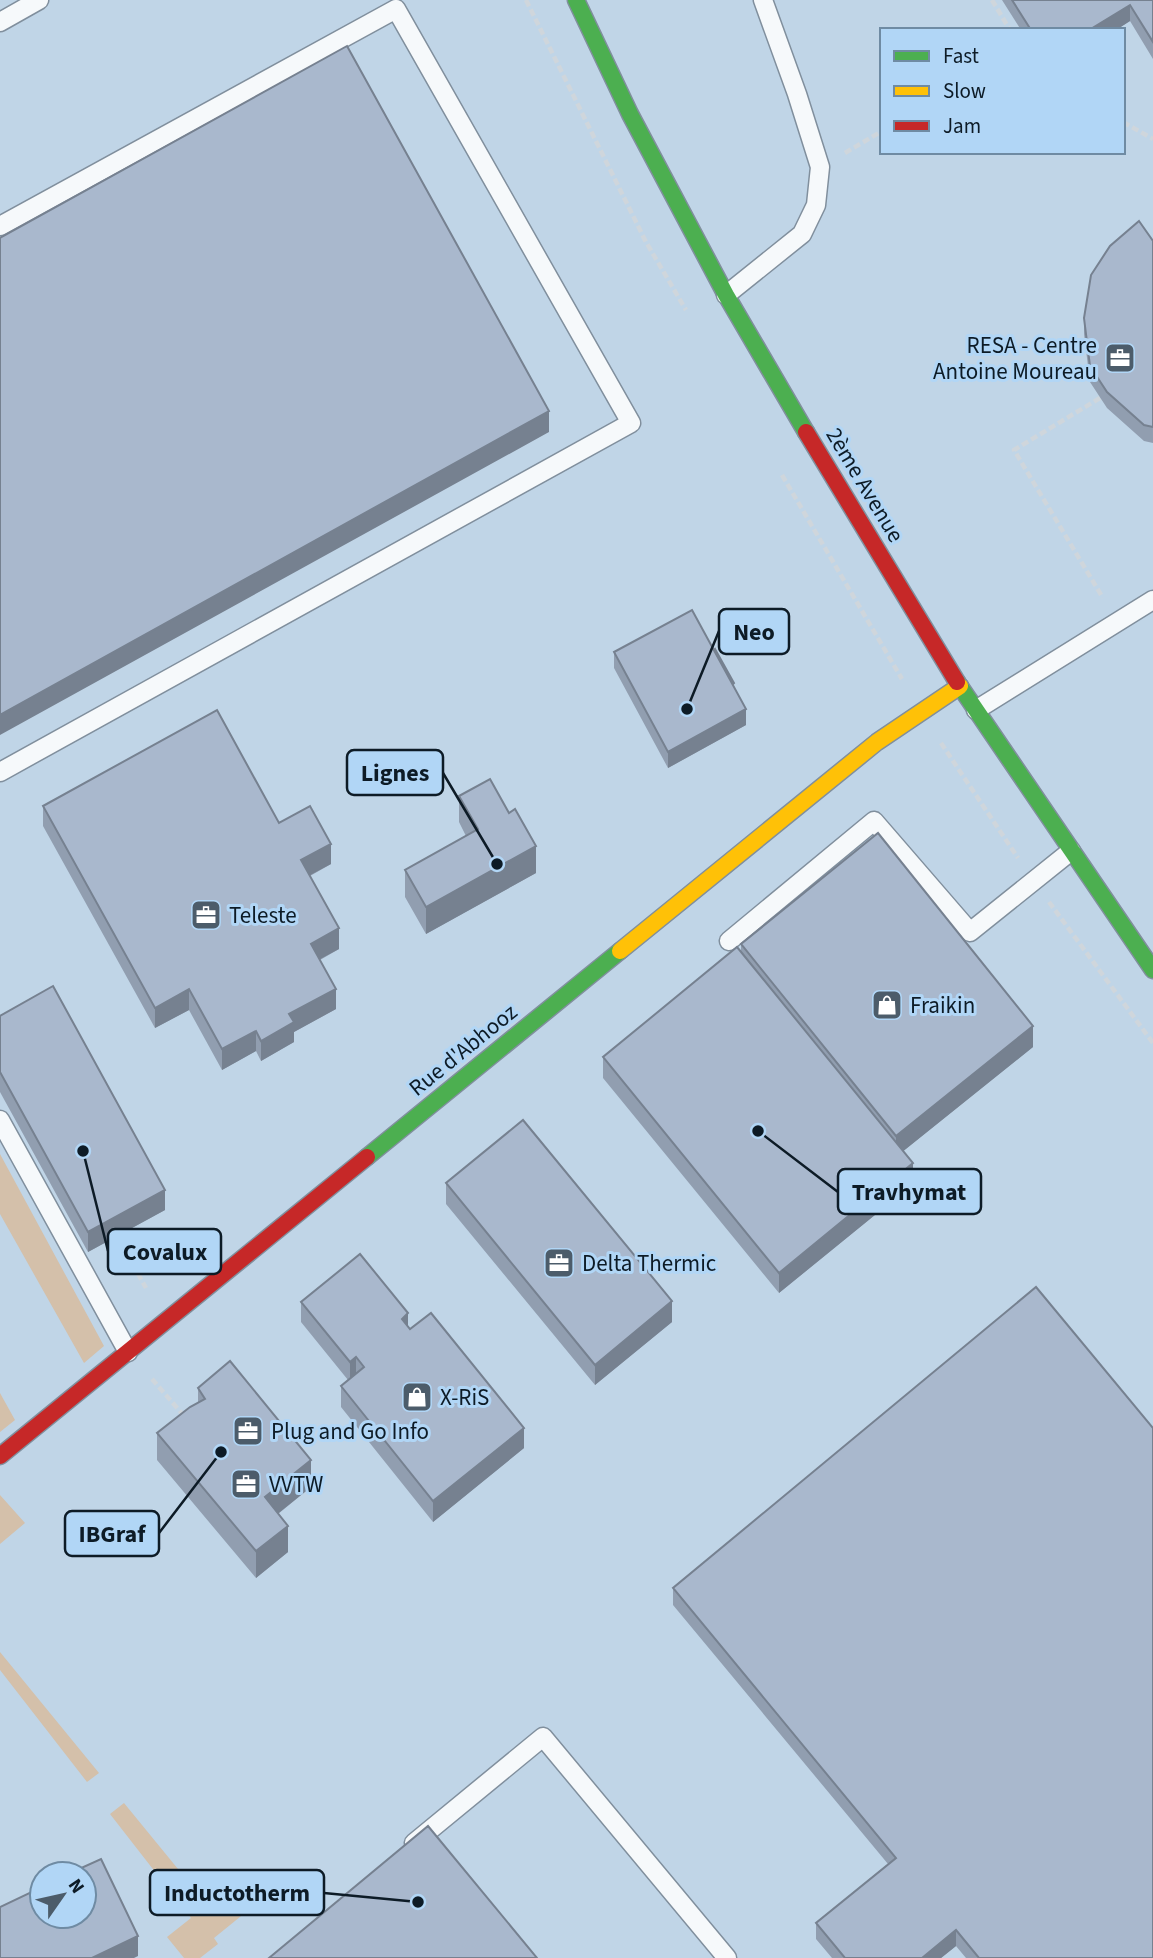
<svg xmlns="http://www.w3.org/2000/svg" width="1153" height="1958" font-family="'Source Sans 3',sans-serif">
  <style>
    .green { fill: #d4c0aa }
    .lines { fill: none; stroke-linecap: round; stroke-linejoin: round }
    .lane-casing { stroke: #808f9d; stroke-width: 21 }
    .fast-casing { stroke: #808f9d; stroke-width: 19 }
    .slow-casing { stroke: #808f9d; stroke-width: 19 }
    .jam-casing { stroke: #808f9d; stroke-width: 19 }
    .path { stroke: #cfd6dc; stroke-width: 4.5; stroke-dasharray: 7 3.5; stroke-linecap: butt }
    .lane { stroke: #f6f9fb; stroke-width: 18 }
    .fast { stroke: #4caf50; stroke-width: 16 }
    .slow { stroke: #ffc107; stroke-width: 16 }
    .jam { stroke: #c62828; stroke-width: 16 }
    .wall { fill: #919eb0 }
    .shaded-wall { fill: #768190 }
    .building { fill: #a9b8cd; stroke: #768190; stroke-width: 2 }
    .labels { text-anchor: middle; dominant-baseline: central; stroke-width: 6; stroke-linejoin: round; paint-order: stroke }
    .poi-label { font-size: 23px; fill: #0d1b26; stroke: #b1d6f6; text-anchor: start }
    .street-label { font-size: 23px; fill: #0d1b26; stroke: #b1d6f6 }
    .leader { fill: none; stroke: #0d1b26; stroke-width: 2.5 }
    .callout-dot { fill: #0d1b26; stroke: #b1d6f6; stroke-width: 2.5 }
    .callout { fill: #b1d6f6; stroke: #0d1b26; stroke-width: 2.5 }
    .callout-label { font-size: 24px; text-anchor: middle; font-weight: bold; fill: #0d1b26 }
  </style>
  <rect width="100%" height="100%" fill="#c0d5e7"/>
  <!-- green -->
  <path class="green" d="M0 1154 104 1346 84 1363 0 1214Z
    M0 1393 15 1420 0 1432Z
    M0 1495 25 1523 0 1544Z
    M0 1652 99 1773 87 1782 0 1670Z
    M124 1803 205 1902 230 1883 251 1908 214 1938 218 1944 200 1958H184L167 1937 191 1918 110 1814Z"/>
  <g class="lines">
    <!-- lane casing -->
    <g class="lane-casing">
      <path id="lane" d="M0 22 39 0
        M0 226 396 9 631 423 0 772
        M726 295 802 234 816 205 820 167 797 94 763 0
        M976 710 1153 600
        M729 941 874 821 970 932 1071 851
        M0 1120 128 1352
        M414 1843 543 1737 727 1958"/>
    </g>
    <!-- fast casing -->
    <g class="fast-casing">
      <path id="fast" d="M576 0 630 114 726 295 806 432
        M957 682 1153 970
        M367 1157 620 951"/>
    </g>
    <!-- slow casing -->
    <g class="slow-casing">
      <path id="slow" d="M620 951 877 742 960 686"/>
    </g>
    <!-- jam casing -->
    <g class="jam-casing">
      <path id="jam" d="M806 432 957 682
        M0 1456 367 1157"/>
    </g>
    <!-- path -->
    <path class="path" d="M526 0 646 242 686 310
      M992 0 1010 30
      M1123 122 1153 139
      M845 153 882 131
      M1100 398 1014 450 1103 598
      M782 475 902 679
      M941 743 1018 858
      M1049 902 1153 1043
      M117 1237 146 1288
      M152 1379 185 1417"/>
    <!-- lane -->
    <use href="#lane" class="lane"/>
    <!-- fast -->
    <use href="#fast" class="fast"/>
    <!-- slow -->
    <use href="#slow" class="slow"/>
    <!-- jam -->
    <use href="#jam" class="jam"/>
  </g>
  <!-- wall -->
  <path class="wall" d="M1002 0H1153V59L1130 21 1116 30H1021Z
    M1153 241V443L1144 441 1107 408 1090 382 1084 334V318Z
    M614 652 734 687 746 725 668 768 614 668Z
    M459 796 509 813 536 873 426 934 405 897V870L466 836 459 822Z
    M43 806 279 823 331 864 310 876 339 949 320 960 336 1009 294 1032V1042L261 1061 256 1051 222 1070 189 1010 155 1028 43 826Z
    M741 944 1033 1047 903 1151 913 1184 779 1293 603 1078V1057L741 952Z
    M0 1016 165 1210 88 1252 0 1092Z
    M446 1183 672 1322 595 1385 446 1204Z
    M301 1302 408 1327 524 1448 433 1522 341 1407V1386L348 1380 301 1322Z
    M198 1388 311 1487 278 1514 288 1552 256 1578 157 1460V1433L198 1403Z
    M673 1588 1153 1958H966L956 1946 941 1958H832L816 1939V1923L888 1864 673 1605Z"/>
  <!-- shaded-wall -->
  <path class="shaded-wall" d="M1130 5V21L1116 30H1089Z
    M549 411V432L0 735V715Z
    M746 709V725L668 768V752Z
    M331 844V864L301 880V860Z
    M536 846V873L426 934V907Z
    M339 928V949L311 964V944Z
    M189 989V1010L155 1028V1008Z
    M336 989V1009L294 1032V1042L261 1061V1041L289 1014Z
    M1033 1026V1047L896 1157V1136Z
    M256 1031V1051L222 1070V1049Z
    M913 1163V1184L779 1293V1273Z
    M165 1190V1210L88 1252V1232Z
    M672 1301V1322L595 1385V1365Z
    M408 1313V1334L402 1319Z
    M356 1357V1377L350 1382V1362Z
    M524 1428V1448L433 1522V1501Z
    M311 1460V1487L265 1524V1497Z
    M288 1526V1552L256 1578V1551Z
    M956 1930V1946L941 1958H922Z
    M138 1936V1956L134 1958H92Z"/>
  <!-- building -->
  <path class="building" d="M1012 0H1153V42L1130 5 1089 30H1031Z
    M347 46 549 411 0 715V238Z
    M1139 221 1153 241V427L1144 425 1107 392 1090 366 1084 318 1091 275 1110 246Z
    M692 610 746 709 668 752 614 652Z
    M715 649 734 683 733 684 714 650Z
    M217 710 279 823 310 806 331 844 301 860 339 928 311 944 336 989 289 1014 294 1022 261 1041 256 1031 222 1049 189 989 155 1008 43 806Z
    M490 779 509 813 515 809 536 846 426 907 405 870 478 829 459 796Z
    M878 833 1033 1026 896 1136 741 944Z
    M737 947 913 1163 779 1273 603 1057Z
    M53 986 165 1190 88 1232 0 1072V1016Z
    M523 1120 672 1301 595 1365 446 1183Z
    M360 1254 408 1313 402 1319 410 1329 431 1313 524 1428 433 1501 341 1386 364 1367 356 1357 350 1362 301 1302Z
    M1036 1287 1153 1428V1958H979L956 1930 922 1958H845L816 1923 896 1858 673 1588Z
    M230 1361 311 1460 265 1497 288 1526 256 1551 157 1433 190 1407 205 1399 198 1388Z
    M428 1826 537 1958H269Z
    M101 1859 138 1936 92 1958H0V1907L42 1887V1916H84V1874H68Z"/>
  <!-- icons -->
  <defs>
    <g id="office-square" transform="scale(1.575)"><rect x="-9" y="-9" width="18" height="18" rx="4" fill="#4c5c6a" stroke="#b1d6f6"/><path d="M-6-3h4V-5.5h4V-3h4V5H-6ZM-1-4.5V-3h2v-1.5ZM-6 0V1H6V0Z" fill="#fff"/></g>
    <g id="shop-square" transform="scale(1.575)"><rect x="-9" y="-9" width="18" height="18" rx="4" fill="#4c5c6a" stroke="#b1d6f6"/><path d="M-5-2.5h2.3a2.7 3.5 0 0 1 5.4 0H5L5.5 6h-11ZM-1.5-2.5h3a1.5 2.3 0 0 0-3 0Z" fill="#fff"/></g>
  </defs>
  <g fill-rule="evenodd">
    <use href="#office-square" x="1120" y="358"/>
    <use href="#office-square" x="206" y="915"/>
    <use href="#shop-square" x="887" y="1005"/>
    <use href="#office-square" x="559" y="1263"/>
    <use href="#shop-square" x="417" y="1397"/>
    <use href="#office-square" x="248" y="1431"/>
    <use href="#office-square" x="246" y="1484"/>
  </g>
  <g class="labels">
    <!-- poi labels -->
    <g class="poi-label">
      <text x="1097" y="345" text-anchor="end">RESA - Centre<tspan x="1097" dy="26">Antoine Moureau</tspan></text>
      <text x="229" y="915">Teleste</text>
      <text x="910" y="1005">Fraikin</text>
      <text x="582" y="1263">Delta Thermic</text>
      <text x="440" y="1397">X-RiS</text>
      <text x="271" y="1431">Plug and Go Info</text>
      <text x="269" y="1484">VVTW</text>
    </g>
    <!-- street labels -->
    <g class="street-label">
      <text transform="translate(865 485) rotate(59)">2ème Avenue</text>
      <text transform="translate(463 1050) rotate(-39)">Rue d'Abhooz</text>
    </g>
  </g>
  <!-- callouts -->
  <path class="leader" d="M687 709L719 631M497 864L443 773M758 1131L838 1192M83 1151L108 1251M221 1452L159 1533M418 1902L324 1893"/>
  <g class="callout-dot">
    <circle cx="687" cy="709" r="7"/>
    <circle cx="497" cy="864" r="7"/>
    <circle cx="758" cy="1131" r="7"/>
    <circle cx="83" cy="1151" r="7"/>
    <circle cx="221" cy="1452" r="7"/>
    <circle cx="418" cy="1902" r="7"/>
  </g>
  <g class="callout">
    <rect x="719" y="609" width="70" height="45" rx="7"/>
    <rect x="347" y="750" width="96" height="45" rx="7"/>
    <rect x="838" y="1169" width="143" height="45" rx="7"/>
    <rect x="108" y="1229" width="113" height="45" rx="7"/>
    <rect x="65" y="1511" width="94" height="45" rx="7"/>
    <rect x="150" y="1870" width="174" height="45" rx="7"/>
  </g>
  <g class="callout-label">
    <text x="754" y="640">Neo</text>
    <text x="395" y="781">Lignes</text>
    <text x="909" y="1200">Travhymat</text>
    <text x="165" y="1260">Covalux</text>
    <text x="112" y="1542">IBGraf</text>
    <text x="237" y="1901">Inductotherm</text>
  </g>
  <!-- legend -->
  <rect x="880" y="28" width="245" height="126" fill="#b1d6f6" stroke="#6f8ba3" stroke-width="2"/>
  <rect x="894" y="51" width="35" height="10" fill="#4caf50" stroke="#6f8ba3" stroke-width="2"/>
  <text x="943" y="63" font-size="21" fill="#0d1b26">Fast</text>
  <rect x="894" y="86" width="35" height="10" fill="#ffc107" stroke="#6f8ba3" stroke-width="2"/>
  <text x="943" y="98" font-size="21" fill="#0d1b26">Slow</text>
  <rect x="894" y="121" width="35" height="10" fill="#c62828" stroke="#6f8ba3" stroke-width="2"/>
  <text x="943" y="133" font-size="21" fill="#0d1b26">Jam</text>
  <!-- north arrow -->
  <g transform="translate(63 1895) rotate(56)"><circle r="33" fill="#b1d6f6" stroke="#6f8ba3" stroke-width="2"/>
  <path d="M0-5L12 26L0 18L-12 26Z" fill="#4c5c6a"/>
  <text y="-10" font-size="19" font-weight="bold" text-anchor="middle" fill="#0d1b26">N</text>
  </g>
</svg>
